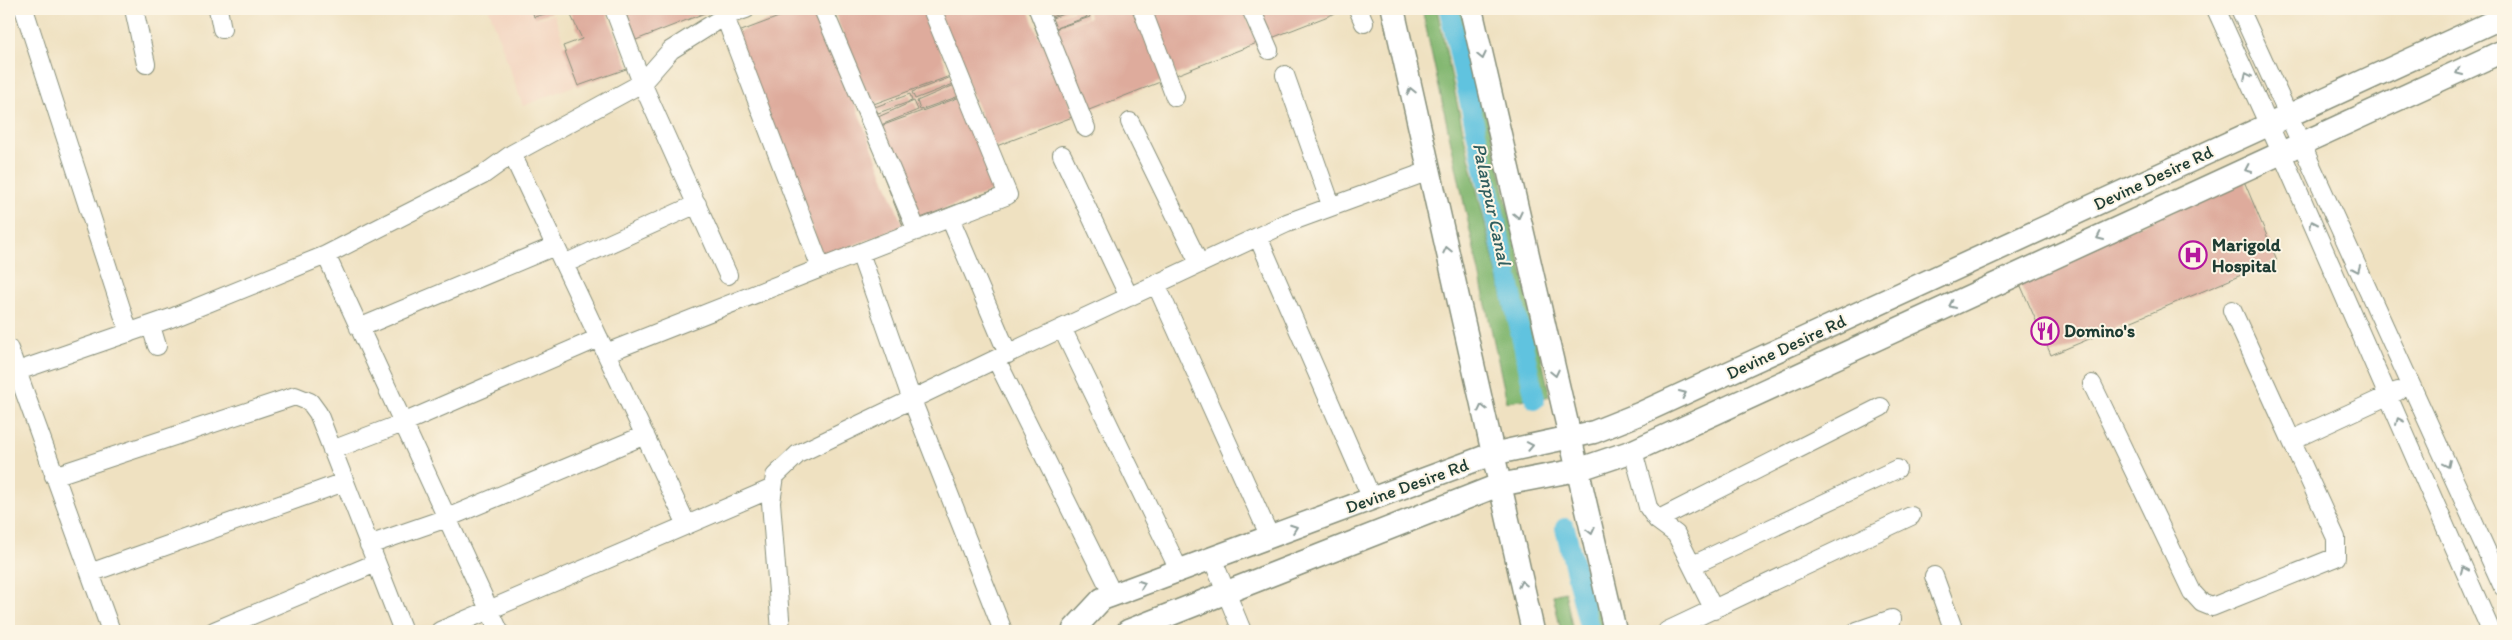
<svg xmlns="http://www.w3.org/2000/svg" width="2512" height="640" font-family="Itim,sans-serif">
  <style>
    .built { fill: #f3d4bf }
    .forest { fill: #84b872; stroke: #527a53 }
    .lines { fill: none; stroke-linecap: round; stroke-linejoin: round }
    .canal { stroke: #61c3df; stroke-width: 20 }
    .building { fill: #deab9c }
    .minor-casing { stroke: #878f7a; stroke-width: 20 }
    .tertiary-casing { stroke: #878f7a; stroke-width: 25 }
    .minor { stroke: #fff; stroke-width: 18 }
    .tertiary { stroke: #fff; stroke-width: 22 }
    .oneway { stroke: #8f9e9a }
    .labels { text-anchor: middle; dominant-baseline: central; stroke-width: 4; stroke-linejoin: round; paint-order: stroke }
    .street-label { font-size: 18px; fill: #1f3d34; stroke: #fcf5e5 }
    .poi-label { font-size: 18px; font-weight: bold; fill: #1f3d34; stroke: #fcf5e5; text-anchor: start }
    .water-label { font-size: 19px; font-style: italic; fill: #305e5f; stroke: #fcf5e5 }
  </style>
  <rect width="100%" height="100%" fill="#fcf5e5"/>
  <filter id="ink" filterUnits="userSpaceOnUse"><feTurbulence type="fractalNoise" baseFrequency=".02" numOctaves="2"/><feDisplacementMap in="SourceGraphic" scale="10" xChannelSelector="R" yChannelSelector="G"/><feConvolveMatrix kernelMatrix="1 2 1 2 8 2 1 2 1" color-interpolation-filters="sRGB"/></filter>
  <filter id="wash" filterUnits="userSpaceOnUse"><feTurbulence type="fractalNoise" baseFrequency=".0096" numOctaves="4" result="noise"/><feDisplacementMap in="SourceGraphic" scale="20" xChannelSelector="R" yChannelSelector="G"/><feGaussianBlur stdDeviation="1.12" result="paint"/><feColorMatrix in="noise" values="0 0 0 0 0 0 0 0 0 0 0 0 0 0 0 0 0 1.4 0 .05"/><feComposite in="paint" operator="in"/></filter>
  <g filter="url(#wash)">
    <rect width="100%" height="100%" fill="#efe1c1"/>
    <!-- built -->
    <path class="built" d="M489 9H533L537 18 554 14 578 84 523 106Z"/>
    <!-- forest -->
    <path class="forest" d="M1422 9H1437L1465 140 1527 399 1507 402Z
      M1457 9H1464L1550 396 1542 398 1509 236Z
      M1593 567 1607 631H1598L1584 570Z
      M1565 592 1573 631H1561L1553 595Z"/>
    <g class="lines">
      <!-- canal -->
      <path class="canal" d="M1449 9 1535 399
        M1565 528 1590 631"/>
    </g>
    <g id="blocks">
      <!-- building -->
      <path class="building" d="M532 9H563L534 17Z
        M568 9H605L629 68 578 86 563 46 582 39Z
        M624 9H715L636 40Z
        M800 9H818L903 226 823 257 736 33Z
        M833 9H924L950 76 871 105Z
        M937 9H1028L1039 38 1043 36 1075 116 994 147Z
        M1041 9H1073L1045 19Z
        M1078 9H1084L1087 17 1050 30 1046 20Z
        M1087 9H1137L1165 80 1084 112 1052 30 1090 17Z
        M1150 9H1243L1257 43 1176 75Z
        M1258 9H1346L1269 39Z
        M954 76 956 83 915 99 912 92Z
        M957 84 962 95 920 110 917 101Z
        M910 94 912 101 878 113 875 107Z
        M963 96 999 188 918 219 881 126Z
        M914 101 918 110 881 125 878 117Z
        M2244 181 2277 260 2051 355 2017 277Z"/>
    </g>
  </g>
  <g filter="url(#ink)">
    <use href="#blocks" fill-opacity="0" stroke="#878f7a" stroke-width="1"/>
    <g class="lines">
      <!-- minor casing -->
      <g class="minor-casing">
        <path id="minor" d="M24 9 129 333
          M134 9 146 64
          M218 9 222 29
          M614 9 642 83 728 275
          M722 9 821 268 1008 195 932 9
          M823 9 917 231
          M1038 9 1086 128
          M1142 9 1175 97
          M1251 9 1269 50
          M1358 9 1364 23
          M2216 9 2282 154 2491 631
          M2240 9 2503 587
          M1285 75 1331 205
          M1130 122 1199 263
          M512 154 687 525
          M1062 155 1129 297
          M950 218 1008 354
          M1258 237 1372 499
          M860 253 912 400 1003 631
          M326 255 499 631
          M564 264 697 204
          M1156 284 1270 537
          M151 326 157 346
          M359 328 555 246
          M1062 328 1179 570
          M9 349 111 631
          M606 353 821 268
          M996 359 1113 595
          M15 372 171 318 326 255 483 175 512 154 642 83 671 50 725 16 746 9
          M2092 384 2192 592 2202 603 2212 607 2336 557V538L2232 310
          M2292 440 2398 391
          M332 450 403 423 599 338
          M1633 451 1648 507 1657 520 1676 534 1714 610
          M54 476 295 396 310 402 318 413 403 631
          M1657 520 1881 407
          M369 545 447 518 645 435
          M1212 558 1242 631
          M1693 565 1897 469
          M90 573 344 482
          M1934 576 1954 631
          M214 631 376 563
          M440 631 773 488
          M781 631 771 502 775 476 798 454 996 359 1287 223 1429 171
          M1667 631 1911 516
          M1857 631 1892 619"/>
      </g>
      <!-- tertiary casing -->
      <g class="tertiary-casing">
        <path id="tertiary" d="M1393 9 1533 631
          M1471 9 1615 631
          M1074 629 1102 599 1113 595 1492 454 1594 432 1639 414 2503 17
          M1128 631 1499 485 1577 470 1633 451 2503 51"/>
      </g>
      <!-- minor -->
      <use href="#minor" class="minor"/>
      <!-- tertiary -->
      <use href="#tertiary" class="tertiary"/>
    </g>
    <!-- one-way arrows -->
    <defs><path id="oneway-chevron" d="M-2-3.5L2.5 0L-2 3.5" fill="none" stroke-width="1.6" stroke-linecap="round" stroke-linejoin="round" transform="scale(1.25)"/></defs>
    <g class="oneway">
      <use href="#oneway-chevron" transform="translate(1482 56) rotate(77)"/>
      <use href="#oneway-chevron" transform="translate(2459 72) rotate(155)"/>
      <use href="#oneway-chevron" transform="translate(2247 76) rotate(-115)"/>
      <use href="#oneway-chevron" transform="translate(1411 91) rotate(-103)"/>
      <use href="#oneway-chevron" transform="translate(2248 169) rotate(155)"/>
      <use href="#oneway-chevron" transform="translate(1518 215) rotate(77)"/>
      <use href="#oneway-chevron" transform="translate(2313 224) rotate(-114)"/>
      <use href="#oneway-chevron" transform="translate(2100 237) rotate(155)"/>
      <use href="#oneway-chevron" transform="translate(1447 250) rotate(-103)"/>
      <use href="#oneway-chevron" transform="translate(2357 269) rotate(66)"/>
      <use href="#oneway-chevron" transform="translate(1952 305) rotate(155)"/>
      <use href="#oneway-chevron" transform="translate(1555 373) rotate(77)"/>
      <use href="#oneway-chevron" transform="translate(1683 394) rotate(-25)"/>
      <use href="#oneway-chevron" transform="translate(1482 408) rotate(-103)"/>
      <use href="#oneway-chevron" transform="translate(2399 421) rotate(-114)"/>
      <use href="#oneway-chevron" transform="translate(1530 446) rotate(-11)"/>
      <use href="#oneway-chevron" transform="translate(2447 464) rotate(65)"/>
      <use href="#oneway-chevron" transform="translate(1294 528) rotate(-20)"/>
      <use href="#oneway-chevron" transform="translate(1591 531) rotate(77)"/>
      <use href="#oneway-chevron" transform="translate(2464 570) rotate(-114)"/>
      <use href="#oneway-chevron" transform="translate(1142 584) rotate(-20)"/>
      <use href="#oneway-chevron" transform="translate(1522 584) rotate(-103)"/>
    </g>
  </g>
  <!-- icons -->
  <defs>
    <g id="hospital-ring" transform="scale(1.4375)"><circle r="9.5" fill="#fcf5e5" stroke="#b5179e" stroke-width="1.5"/><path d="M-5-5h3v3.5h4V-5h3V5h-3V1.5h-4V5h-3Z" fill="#b5179e"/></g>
    <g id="restaurant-ring" transform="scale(1.4375)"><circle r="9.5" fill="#fcf5e5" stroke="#b5179e" stroke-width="1.5"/><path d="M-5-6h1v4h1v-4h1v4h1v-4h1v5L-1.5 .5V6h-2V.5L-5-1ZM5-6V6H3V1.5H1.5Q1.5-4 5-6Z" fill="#b5179e"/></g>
  </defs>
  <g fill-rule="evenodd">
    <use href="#hospital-ring" x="2193" y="255"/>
    <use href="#restaurant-ring" x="2045" y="331"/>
  </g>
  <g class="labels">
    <!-- street labels -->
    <g class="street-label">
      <text transform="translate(2153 178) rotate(-25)">Devine Desire Rd</text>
      <text transform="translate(1786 347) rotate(-25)">Devine Desire Rd</text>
      <text transform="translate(1407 486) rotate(-20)">Devine Desire Rd</text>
    </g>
    <!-- poi labels -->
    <g class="poi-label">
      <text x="2212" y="245">Marigold<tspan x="2212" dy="21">Hospital</tspan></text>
      <text x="2064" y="331">Domino's</text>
    </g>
    <!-- water labels -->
    <g class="water-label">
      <text transform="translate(1492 204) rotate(78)">Palanpur Canal</text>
    </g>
  </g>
  <!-- margin -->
  <rect width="2512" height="640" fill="none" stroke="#fcf5e5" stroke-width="30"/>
</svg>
